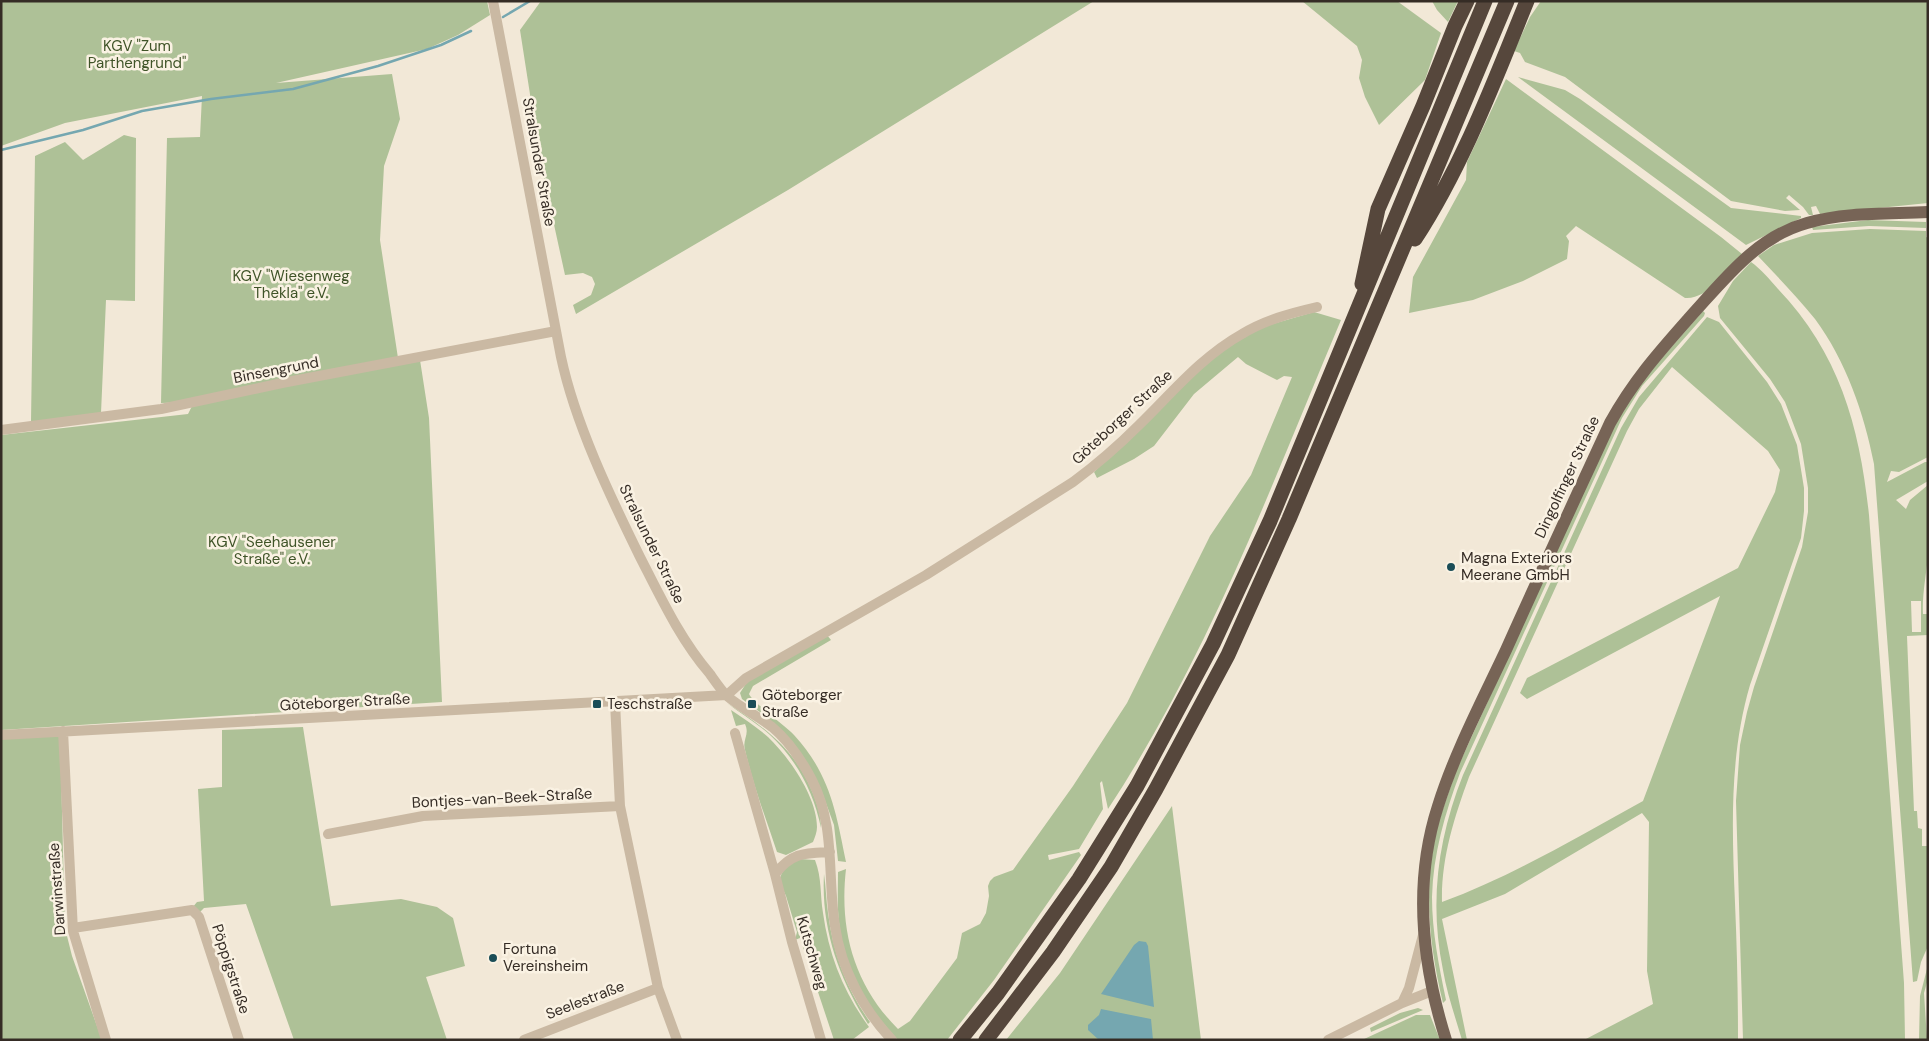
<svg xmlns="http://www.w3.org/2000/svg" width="1929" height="1041" font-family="'DM Sans',sans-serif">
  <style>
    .green { fill: #aec197; fill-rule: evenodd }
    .water { fill: #75a7b0 }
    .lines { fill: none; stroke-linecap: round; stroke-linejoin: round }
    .stream { stroke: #75a7b0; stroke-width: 2.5 }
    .minor { stroke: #cab9a3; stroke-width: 10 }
    .major { stroke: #776456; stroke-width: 12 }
    .highway { stroke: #56473c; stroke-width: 15 }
    .poi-dot { fill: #1a4d57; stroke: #faf2e3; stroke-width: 2 }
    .labels { text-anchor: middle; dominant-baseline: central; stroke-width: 5; stroke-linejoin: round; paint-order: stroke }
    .park-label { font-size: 15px; fill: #3f5428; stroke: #faf2e3 }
    .street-label { font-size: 15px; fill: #352c25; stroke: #faf2e3 }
    .poi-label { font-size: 15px; fill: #352c25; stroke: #faf2e3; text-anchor: start }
  </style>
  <rect width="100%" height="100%" fill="#f2e8d7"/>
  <!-- green -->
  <path class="green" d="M1 1H487L490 15 458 35 427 49 276 83 392 74 400 119 384 166 380 240 398 358 420 360 429 418 442 702 1 730V435L188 414 194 402 161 403 167 138 200 137 202 96 65 123 1 146Z
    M541 1H1094L788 190 576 314 573 305 591 295 595 284 592 277 583 273 565 275 541 165 520 30Z
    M1302 1H1397L1441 33 1425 80 1379 125 1365 97 1359 78 1362 60 1357 46Z
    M1432 1H1458L1448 22 1437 10Z
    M1541 1H1928V203L1820 214 1816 206 1811 207 1813 215H1809L1803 207 1789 195 1786 198 1800 210 1785 211 1731 201 1565 77 1525 62 1520 53 1514 51 1530 17Z
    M1518 77 1565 90 1580 99 1731 208 1801 216V218L1746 245Z
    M1506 79 1721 237 1742 254C1728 270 1707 300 1685 298L1576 226 1566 236 1569 241 1567 259 1523 281 1473 300 1409 313 1413 277 1466 180 1467 162Z
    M124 135 136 138 135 301 106 300 101 413 31 422 35 156 65 142 83 160Z
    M1868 220 1926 222V228L1869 226 1813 230 1812 227Z
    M1870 229 1926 231V237L1928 238V457L1899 472 1891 471 1887 482 1925 462H1928V481L1896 500 1906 509 1910 500 1928 485C1928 509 1929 533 1928 556 1926 576 1922 595 1923 614H1927L1928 635 1907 636 1914 811H1917L1918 828 1922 829V846H1928V946L1921 962 1917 981 1913 982 1874 464C1864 413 1846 361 1815 319 1797 297 1778 277 1758 256L1774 245 1812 233ZM1911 601H1921V632H1912Z
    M1751 262C1761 269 1770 280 1778 289 1840 354 1860 428 1869 515L1904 983 1905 1040H1743L1736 801 1740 745 1747 712 1754 687 1802 547 1808 512V488L1801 444 1785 402 1770 379 1720 318 1718 306 1733 281Z
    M1703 311 1705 313 1704 316 1642 386 1622 418 1460 773C1445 813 1433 854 1432 897 1432 932 1439 966 1446 1000L1443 1003C1429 945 1423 887 1437 829 1442 809 1450 790 1456 771L1616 420 1633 391Z
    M1314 312 1341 320C1271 486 1208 657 1108 809L1102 781 1100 783 1103 809 1079 849 1048 855 1049 860 1079 852 1081 855 994 980 947 1040H898C867 1008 843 966 839 922 837 905 838 888 838 872L846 869C839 930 854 985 898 1029L910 1021 957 958 962 933 980 924 986 913 989 896 988 886 990 881 994 877 1013 870 1073 786 1127 703 1210 536 1251 475 1292 377 1284 376 1277 380 1246 364 1238 357 1194 394 1154 446 1134 459 1097 478 1094 472 1217 352 1259 328Z
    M1707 317 1719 322 1767 382 1781 404 1797 445 1804 488V511L1801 538 1750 685C1729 757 1732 829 1735 903 1737 949 1738 994 1738 1040H1584L1653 1004 1647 971 1649 822 1642 813 1505 894 1442 919 1467 1040H1462C1455 1016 1447 994 1443 970 1429 902 1438 838 1463 775L1621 428 1639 397ZM1672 367 1768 451 1780 470 1775 492 1738 568 1527 678 1520 693 1527 699 1720 596 1643 801C1577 837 1513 876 1442 902 1441 859 1454 818 1469 777L1627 431 1639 409Z
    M827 635 831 640 753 686 749 694C752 702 786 726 794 735 830 774 836 812 846 862L838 861 834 825 820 787 768 718 742 699 740 693 747 682Z
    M727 703C764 727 794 748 812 791 817 803 821 815 821 828 814 793 797 760 770 735 757 723 741 714 727 703Z
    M731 710C744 719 757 727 768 737 789 757 817 797 817 827 817 832 815 837 813 842L786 855 777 852C766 819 753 785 745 750 742 739 750 735 745 724L736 726Z
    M303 727 331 906 401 899 437 907 453 918 465 966 426 977 447 1040H294L246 904 204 908 199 913 192 908 197 902 204 901 198 789 222 787V730Z
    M60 734 65 928 72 956 102 1040H1V738Z
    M1172 806 1201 1040H1006L1060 973Z
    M800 859 815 860C822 878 820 895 823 913 829 956 844 993 869 1027L852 1040H834L800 938 795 940 797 932 786 896 781 885V875L786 866Z
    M824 874C826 887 826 900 828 913 833 952 846 989 870 1022L868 1024C839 978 821 929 824 874Z
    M1928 965V979L1924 993 1927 1040H1919L1920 996Z
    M1418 1008 1423 1010 1371 1032 1370 1028 1400 1013Z
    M1416 1015H1430L1440 1040H1362Z"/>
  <!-- water -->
  <path class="water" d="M1139 941 1146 942 1148 946 1154 1007 1101 994 1134 945Z
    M1101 1009 1151 1019 1153 1040H1099L1088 1030V1025L1099 1015Z"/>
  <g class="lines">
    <!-- stream -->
    <path class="stream" d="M503 17 530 1
      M1 150 83 130 142 111 211 99 293 89 378 66 441 45 471 31"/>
    <!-- minor -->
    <path class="minor" d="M493 1 561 357C575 423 610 496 640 557 661 598 680 639 710 674 715 681 721 690 727 696 741 708 758 716 772 727 789 741 802 761 812 780 836 827 827 876 835 926 841 969 863 1009 892 1040
      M1 430 161 409 282 383 556 331
      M615 702 620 806 658 988 677 1040
      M63 731 73 931 106 1040
      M735 733 775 874
      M1 735 727 695 746 678 926 575 1073 482C1096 465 1118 446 1139 425 1172 393 1201 357 1242 334 1265 320 1291 313 1317 307
      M328 834 423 816 620 806
      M73 928 192 910 199 917 239 1040
      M1402 1003 1409 988 1423 935
      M524 1040 658 988
      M821 1040 792 942 775 874C792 852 805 853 830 852
      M1328 1040 1402 1003 1432 991"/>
    <!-- major -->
    <path class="major" d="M1446 1040C1422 964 1413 883 1438 806 1455 752 1482 701 1506 650 1540 574 1575 499 1610 423 1633 381 1659 352 1690 317 1724 280 1756 237 1807 223 1845 212 1888 214 1928 212"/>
    <!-- highway -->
    <path class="highway" d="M1415 239C1463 165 1494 82 1527 1
      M1362 284 1378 209 1423 106 1455 26 1467 1
      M960 1040 998 993 1079 879 1137 786 1213 644 1270 521 1485 1
      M986 1040 1053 952 1111 867 1156 789 1228 655 1289 519 1507 1"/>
  </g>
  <!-- markers -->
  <g class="poi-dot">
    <circle cx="1451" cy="567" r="5"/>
    <rect x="592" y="699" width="10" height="10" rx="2.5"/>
    <rect x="747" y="699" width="10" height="10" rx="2.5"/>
    <circle cx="493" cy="958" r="5"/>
  </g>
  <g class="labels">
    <!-- park labels -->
    <g class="park-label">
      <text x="137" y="46">KGV "Zum<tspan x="137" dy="17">Parthengrund"</tspan></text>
      <text x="291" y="276">KGV "Wiesenweg<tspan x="291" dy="17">Thekla" e.V.</tspan></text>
      <text x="272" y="542">KGV "Seehausener<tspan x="272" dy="17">Straße" e.V.</tspan></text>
    </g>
    <!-- street labels -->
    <g class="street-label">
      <text transform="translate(539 162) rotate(80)">Stralsunder Straße</text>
      <text transform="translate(276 370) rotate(-11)">Binsengrund</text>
      <text transform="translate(1122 417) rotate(-43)">Göteborger Straße</text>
      <text transform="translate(1567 477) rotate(-65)">Dingolfinger Straße</text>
      <text transform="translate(652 544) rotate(64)">Stralsunder Straße</text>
      <text transform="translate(345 702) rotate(-3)">Göteborger Straße</text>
      <text transform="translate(502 798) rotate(-3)">Bontjes-van-Beek-Straße</text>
      <text transform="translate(57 889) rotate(-94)">Darwinstraße</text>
      <text transform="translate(812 953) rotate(74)">Kutschweg</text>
      <text transform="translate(231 969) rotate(72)">Pöppigstraße</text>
      <text transform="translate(585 1000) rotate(-21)">Seelestraße</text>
    </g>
    <!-- poi labels -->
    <g class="poi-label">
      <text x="1461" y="558">Magna Exteriors<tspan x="1461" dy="17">Meerane GmbH</tspan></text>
      <text x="762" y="695">Göteborger<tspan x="762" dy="17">Straße</tspan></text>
      <text x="607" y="704">Teschstraße</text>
      <text x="503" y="949">Fortuna<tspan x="503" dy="17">Vereinsheim</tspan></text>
    </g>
  </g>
  <!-- border -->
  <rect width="1929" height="1041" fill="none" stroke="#352c25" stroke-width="5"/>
</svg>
